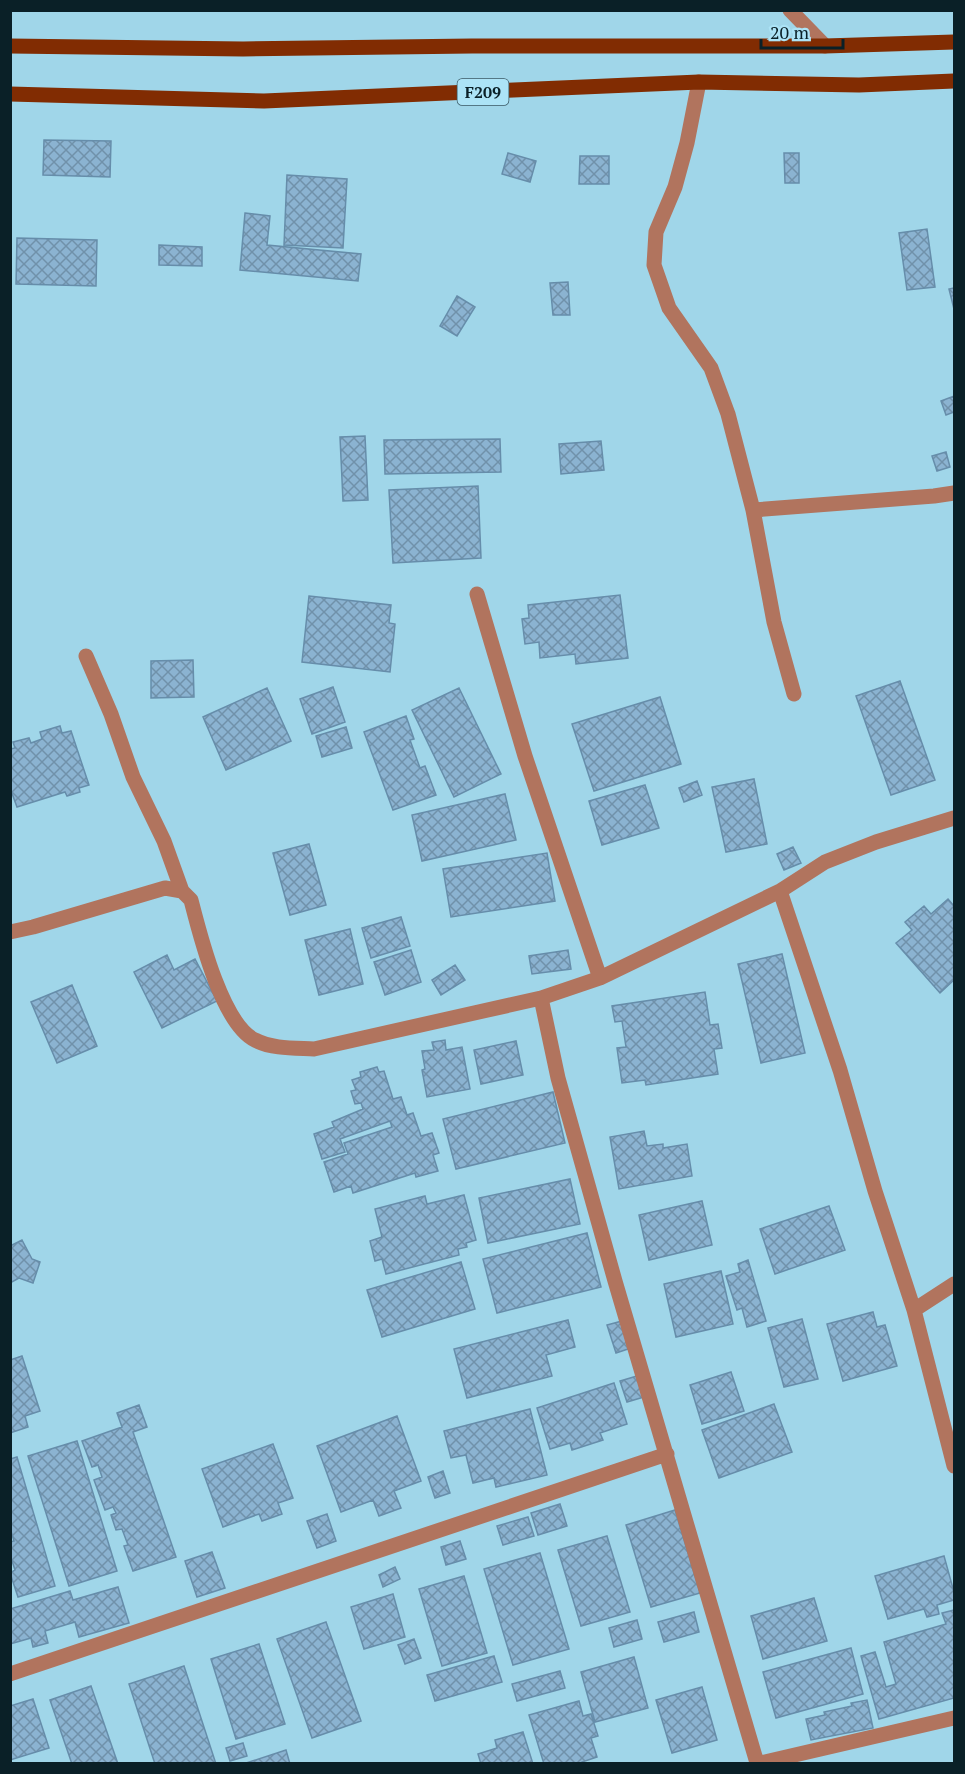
<svg xmlns="http://www.w3.org/2000/svg" width="965" height="1774" font-family="'PT Serif',serif">
  <style>
    .building { fill: url(#building-cross-hatch); stroke: #668daa; stroke-width: 1.5 }
    .lines { fill: none; stroke-linecap: round; stroke-linejoin: round }
    .minor { stroke: #b1745e; stroke-width: 15 }
    .primary { stroke: #812c02; stroke-width: 15 }
    .labels { text-anchor: middle; dominant-baseline: central; stroke-width: 5; stroke-linejoin: round; paint-order: stroke }
    .shield { fill: #ace3f6; stroke: #3b5a65; stroke-width: 1.5 }
    .shield-label { font-size: 16px; font-weight: bold; fill: #0a2027 }
  </style>
  <defs>
    <pattern id="building-cross-hatch" width="8" height="8" patternUnits="userSpaceOnUse" patternTransform="scale(1.5)"><rect width="8" height="8" fill="#8bb3d1"/><path d="M0 0l8 8M0 8l8-8" fill="none" stroke="#7091aa"/></pattern>
  </defs>
  <rect width="100%" height="100%" fill="#a0d6e9"/>
  <!-- building -->
  <path class="building" d="M44 140 111 141 110 177 43 175Z
    M508 153 536 161 530 182 502 174Z
    M784 153H799V183H785Z
    M580 156H609V184H579Z
    M287 175 347 179 343 248 284 245Z
    M245 213 270 216 267 245 361 254 358 281 240 270Z
    M927 229 935 287 907 290 899 233Z
    M17 238 97 240 96 286 16 284Z
    M159 245 202 247V266L159 265Z
    M568 282 570 315H553L550 283Z
    M954 288V309L949 289Z
    M457 296 475 307 457 336 440 326Z
    M954 396V412L946 415 941 401Z
    M365 436 368 500 343 501 340 437Z
    M500 439 501 472 385 474 384 440Z
    M601 441 604 470 561 474 559 444Z
    M946 452 950 467 937 471 932 456Z
    M478 486 481 558 393 563 389 490Z
    M620 595 628 658 576 664 575 654 540 658 539 642 525 644 522 619 529 618 528 605Z
    M309 596 391 605 389 623 395 624 390 672 302 662Z
    M193 660 194 697 151 698V661Z
    M900 681 935 780 891 795 856 696Z
    M333 687 345 722 312 734 300 699Z
    M267 688 291 741 226 770 203 717Z
    M459 688 501 774 454 797 412 710Z
    M660 697 681 764 594 791 572 724Z
    M406 716 414 739 410 740 420 768 425 766 436 795 393 810 364 732Z
    M60 726 62 733 71 731 89 785 79 788 80 792 67 796 65 792 17 807 10 788V749L15 748 13 742 29 738 31 743 42 739 40 732Z
    M346 727 352 748 322 757 316 736Z
    M754 779 767 844 726 852 712 787Z
    M697 781 702 795 684 802 679 788Z
    M645 785 659 828 602 845 589 801Z
    M505 794 516 840 422 861 412 815Z
    M309 844 326 905 290 915 273 853Z
    M793 847 801 863 784 870 777 854Z
    M547 853 555 901 451 917 443 869Z
    M948 899 954 906V980L940 993 896 943 912 930 905 922 924 906 931 914Z
    M401 917 410 946 371 958 362 928Z
    M350 929 363 984 319 995 305 940Z
    M411 950 421 982 385 995 374 962Z
    M568 950 571 969 532 974 529 956Z
    M782 954 805 1053 761 1063 738 964Z
    M167 955 174 970 195 959 217 1001 162 1028 134 972Z
    M455 965 465 980 441 995 432 980Z
    M72 985 97 1046 57 1063 31 1002Z
    M705 992 710 1025 718 1024 722 1048 714 1049 718 1074 646 1085 645 1080 622 1083 617 1048 626 1047 622 1021 615 1022 612 1006Z
    M445 1040 446 1050 462 1047 470 1089 427 1097 422 1070 425 1069 422 1051 434 1050 432 1042Z
    M516 1041 523 1075 481 1084 474 1050Z
    M377 1067 379 1072 384 1071 393 1099 401 1097 407 1115 413 1113 421 1136 432 1133 439 1153 433 1155 438 1171 416 1177 415 1173 353 1193 351 1186 334 1192 324 1162 348 1154 344 1143 392 1127 390 1121 340 1139 345 1152 322 1159 314 1134 334 1127 332 1122 363 1109 361 1103 355 1104 351 1091 356 1090 352 1080 361 1077 360 1072Z
    M553 1092 565 1143 456 1169 443 1119Z
    M644 1131 647 1146 663 1144V1148L687 1144 692 1176 619 1189 610 1137Z
    M570 1179 580 1224 488 1243 479 1198Z
    M464 1195 476 1240 466 1243 467 1247 458 1249 459 1255 386 1274 382 1259 375 1261 370 1241 382 1237 375 1209 425 1196 427 1204Z
    M702 1201 712 1245 649 1260 639 1215Z
    M829 1206 845 1250 775 1274 760 1229Z
    M587 1233 601 1287 497 1313 483 1259Z
    M22 1240 32 1259 40 1262 33 1283 19 1278 10 1283V1246Z
    M748 1260 766 1321 747 1327 742 1308 737 1310 726 1276 740 1272 738 1264Z
    M461 1262 475 1309 382 1337 367 1290Z
    M721 1271 733 1324 676 1337 664 1284Z
    M873 1312 877 1327 885 1325 897 1366 843 1381 827 1324Z
    M802 1319 818 1379 784 1387 768 1328Z
    M568 1320 575 1347 546 1355 552 1376 467 1398 454 1349Z
    M622 1321 631 1348 616 1353 607 1325Z
    M22 1356 40 1411 25 1416 28 1427 10 1433V1360Z
    M731 1372 744 1411 702 1424 690 1385Z
    M637 1376 644 1397 627 1402 620 1381Z
    M614 1383 627 1424 600 1433 603 1440 572 1450 570 1443 550 1449 537 1408Z
    M774 1404 792 1452 719 1478 702 1430Z
    M139 1405 147 1427 133 1432 176 1557 133 1571 124 1546 128 1545 122 1529 116 1530 111 1515 116 1513 113 1507 105 1510 94 1480 102 1477 98 1465 92 1467 82 1441 122 1427 117 1413Z
    M530 1409 547 1475 496 1487 494 1478 473 1483 466 1455 451 1458 444 1431Z
    M397 1416 421 1481 394 1491 401 1508 379 1516 373 1500 341 1512 317 1446Z
    M77 1441 117 1571 69 1586 28 1456Z
    M273 1444 293 1498 278 1503 282 1514 262 1521 259 1514 223 1527 202 1469Z
    M17 1457 55 1586 18 1597 10 1573 15 1570 10 1555V1542L14 1541 10 1528V1459Z
    M443 1471 450 1493 435 1498 428 1477Z
    M560 1504 567 1526 538 1535 531 1513Z
    M675 1510 700 1593 651 1607 626 1525Z
    M327 1514 336 1541 317 1548 307 1521Z
    M528 1517 534 1536 503 1545 497 1526Z
    M607 1536 630 1612 581 1626 558 1550Z
    M460 1541 466 1559 446 1565 441 1547Z
    M212 1552 225 1588 197 1597 185 1561Z
    M540 1553 569 1649 513 1665 484 1569Z
    M944 1556 954 1592V1600L937 1605 939 1614 927 1617 924 1609 888 1619 875 1576Z
    M395 1567 400 1579 383 1587 379 1575Z
    M464 1576 487 1653 442 1666 419 1589Z
    M118 1587 129 1623 79 1637 75 1622 45 1631 48 1643 33 1647 31 1638 10 1644V1609L70 1591 73 1600Z
    M393 1594 405 1637 364 1649 351 1607Z
    M814 1598 827 1641 763 1659 751 1616Z
    M954 1610V1698L879 1719 861 1656 875 1652 886 1687 896 1684 884 1642 946 1624 942 1613Z
    M694 1612 699 1632 664 1642 658 1622Z
    M637 1620 642 1639 614 1647 609 1628Z
    M326 1622 361 1721 312 1738 277 1639Z
    M414 1639 421 1658 405 1664 398 1645Z
    M259 1644 285 1724 236 1739 211 1659Z
    M851 1648 863 1694 776 1718 763 1672Z
    M494 1656 502 1682 435 1701 427 1675Z
    M634 1657 648 1708 595 1722 581 1672Z
    M184 1666 216 1764H155L129 1684Z
    M560 1671 565 1688 517 1701 512 1684Z
    M91 1686 118 1764H72L50 1700Z
    M702 1687 717 1740 672 1753 656 1700Z
    M33 1699 49 1748 10 1760V1706Z
    M867 1700 873 1728 811 1740 806 1719 825 1715 824 1712 852 1706 851 1703Z
    M579 1701 583 1716 591 1714 598 1736 591 1738 597 1757 582 1762V1764H544L529 1715Z
    M523 1732 533 1764H481L478 1754 497 1748 495 1740Z
    M243 1743 247 1756 230 1761 226 1748Z
    M286 1750 290 1764H243Z"/>
  <g class="lines">
    <!-- minor -->
    <path class="minor" d="M790 10 825 46
      M699 82 687 143 675 187 656 232 654 265 669 308 711 368 728 414 753 510 774 622 794 694
      M753 510 934 496 954 493
      M477 594 525 756 600 978
      M86 656 111 714 133 777 164 841 182 891
      M780 891 840 1070 875 1191 914 1310 954 1466
      M10 932 33 927 165 888 182 891 191 900C200 935 222 1024 255 1040 272 1049 295 1048 314 1049L541 998 600 978 780 891 825 862 876 842 954 818
      M541 998 558 1078 615 1281 757 1763
      M914 1310 954 1284
      M10 1674 667 1454
      M756 1764 954 1718"/>
    <!-- primary -->
    <path class="primary" d="M10 46 243 49 472 46H825L954 42
      M10 94 264 101 699 82 859 85 954 81"/>
  </g>
  <g class="labels">
    <!-- shield labels -->
    <rect class="shield" x="457.5" y="79" width="51" height="26" rx="4.5"/>
    <g class="shield-label">
      <text x="483" y="92">F209</text>
    </g>
  </g>
  <!-- border -->
  <rect width="965" height="1774" fill="none" stroke="#0a2027" stroke-width="24"/>
  <!-- scale -->
  <path d="M761 39v9h82v-9" fill="none" stroke="#0a2027" stroke-width="3"/>
  <text x="770" y="39" font-size="18" fill="#0a2027" stroke="#ace3f6" stroke-width="4.5" paint-order="stroke">20 m</text>
</svg>
